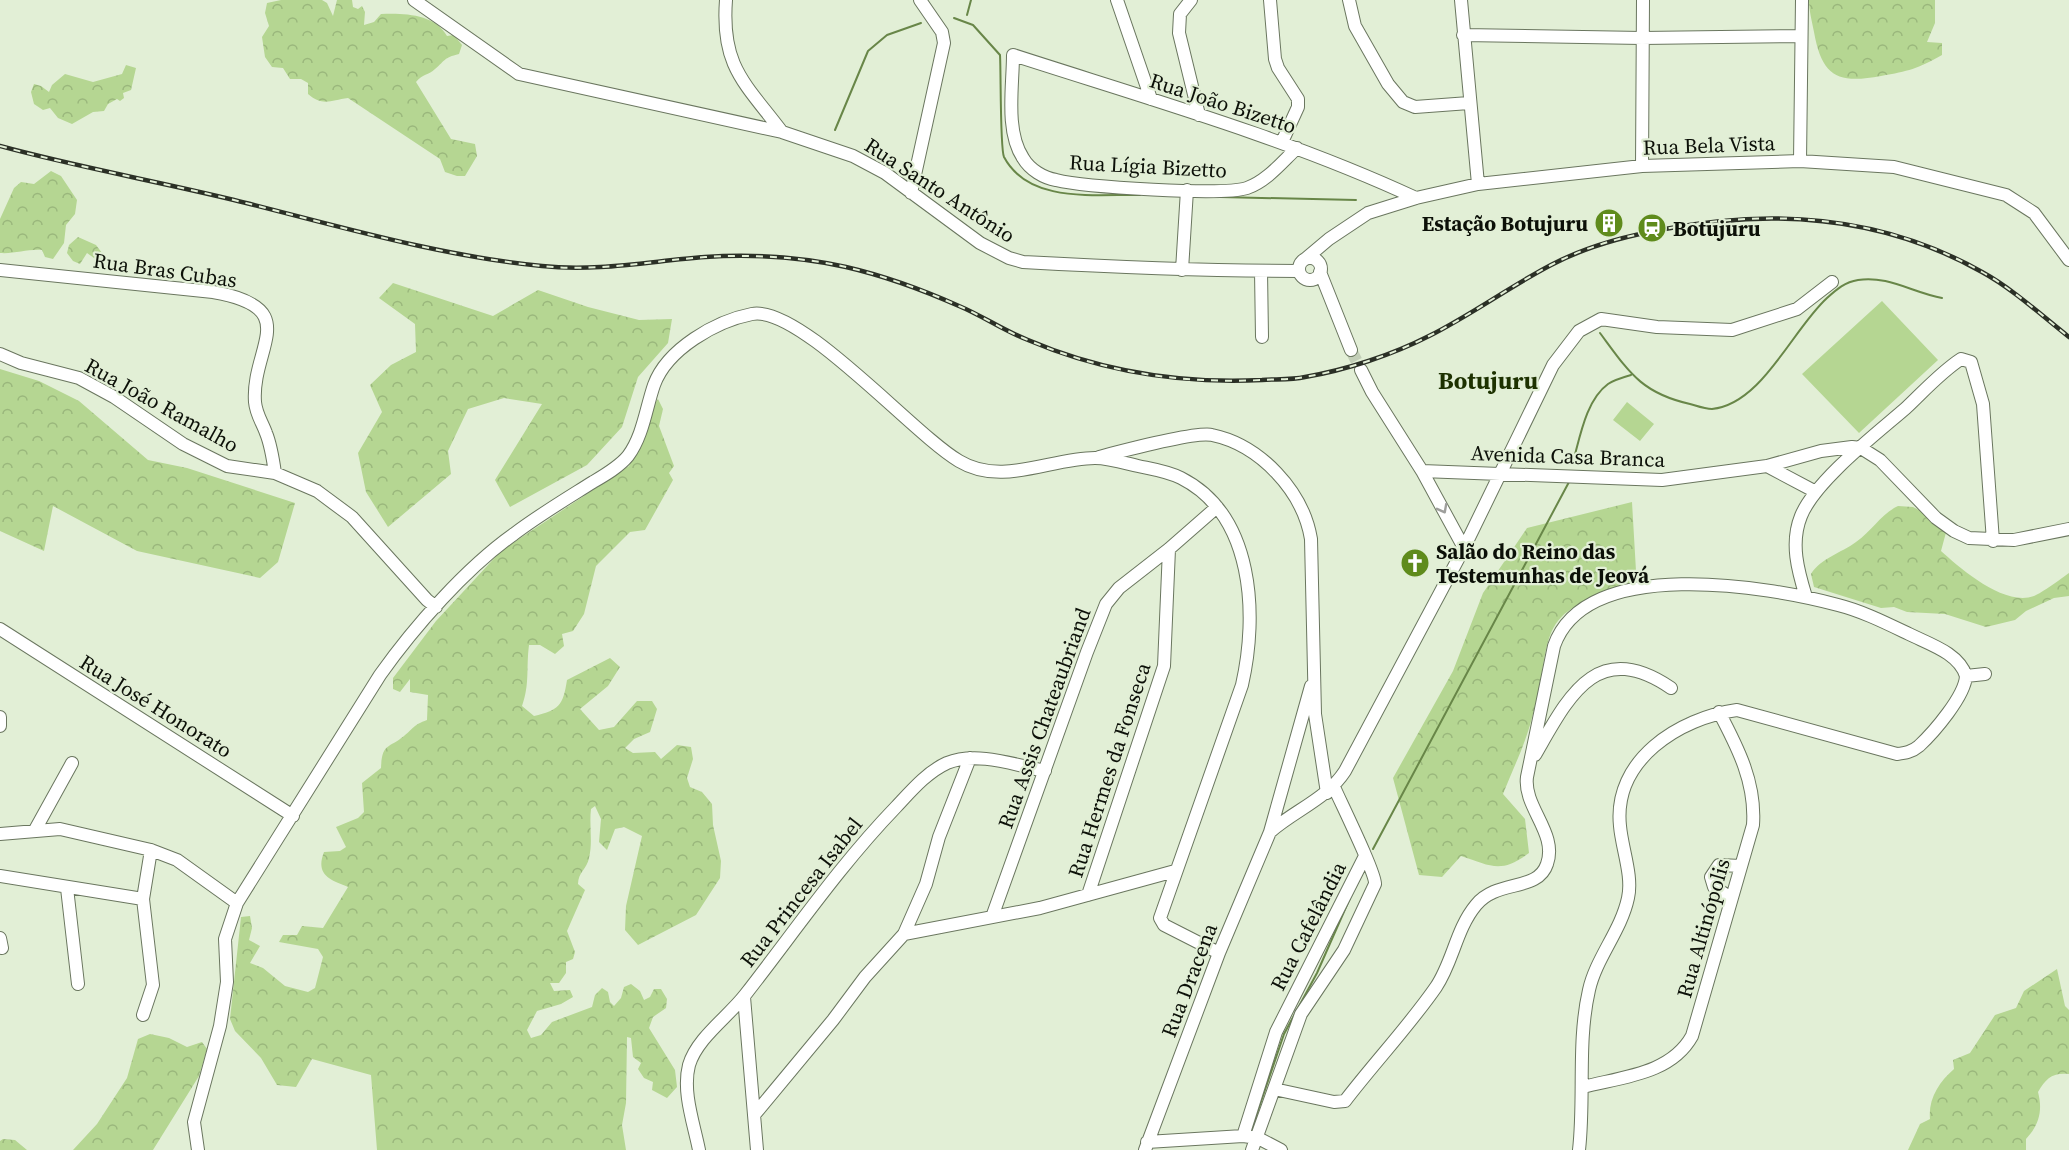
<svg xmlns="http://www.w3.org/2000/svg" width="2069" height="1150" font-family="'Source Serif 4',serif">
  <style>
    .green { fill: #b5d692 }
    .forest { fill: url(#forest-crowns) }
    .lines { fill: none; stroke-linecap: round; stroke-linejoin: round }
    .stream { stroke: #688648; stroke-width: 2 }
    .minor-tunnel { stroke: #c2ceb7; stroke-width: 12; stroke-dasharray: 12 6; stroke-linecap: butt }
    .minor-casing { stroke: #6a765f; stroke-width: 14 }
    .minor { stroke: #fff; stroke-width: 12 }
    .rail-casing { stroke: #2b3026; stroke-width: 4.5 }
    .rail { stroke: #e2efd6; stroke-width: 2; stroke-dasharray: 7; stroke-linecap: butt }
    .oneway { stroke: #9e9f9c }
    .labels { text-anchor: middle; dominant-baseline: central; stroke-width: 4.5; stroke-linejoin: round; paint-order: stroke }
    .street-label { font-size: 21px; fill: #0c1008; stroke: #e2efd6 }
    .poi-label { font-size: 21px; font-weight: bold; fill: #0c1008; stroke: #e2efd6; text-anchor: start }
    .quarter-label { font-size: 24px; font-weight: bold; fill: #1d3100; stroke: #e2efd6 }
  </style>
  <defs>
    <pattern id="forest-crowns" width="20" height="18" patternUnits="userSpaceOnUse" patternTransform="scale(1.5)"><rect width="20" height="18" fill="#b5d692"/><path d="M2 6a3 3 0 1 1 6 0M12 15a3 3 0 1 1 6 0" fill="none" stroke="#9ab77c"/></pattern>
  </defs>
  <rect width="100%" height="100%" fill="#e2efd6"/>
  <!-- green -->
  <path class="green" d="M1882 301 1938 360 1859 433 1802 374Z
    M1627 402 1654 424 1640 441 1613 420Z"/>
  <!-- forest -->
  <path class="forest" d="M281 0H322L327 3 333 16 337 0H352L353 7 358 9 362 6 365 12 364 25 374 22 381 14C404 13 435 14 447 36L454 35 462 45 459 54C443 58 446 60 435 69 429 75 422 74 416 82L451 139 475 144 477 156 465 176H457L445 172 440 159 348 98C331 100 323 107 308 94V83L301 79H290L283 68 272 67 265 57 262 37 269 26 265 13 267 3Z
    M1809 0H1935V23L1927 42 1942 43V55C1917 69 1909 71 1881 76 1838 84 1822 77 1814 32 1812 21 1809 11 1809 0Z
    M126 65 136 68 131 90 123 93 124 98 120 101 117 99 108 104 104 111 93 112 72 124 58 118 50 108 43 110 34 104 31 92 34 84 41 86 49 92 52 85 65 74 93 82 122 74Z
    M51 171 61 176 77 200 75 214 66 225 64 243 53 259 45 257 42 250C27 249 15 254 0 253V219L14 188 21 182 34 184Z
    M78 237 96 245 102 253 101 263 87 253 80 264 73 261 67 253 69 245Z
    M393 283 493 316 538 290 588 307 639 320 672 319 668 343 638 377 622 427 587 465 510 507 495 480 542 404 504 398 468 409 448 451 451 474 388 527 366 492 358 453 382 412 370 385 391 365 416 352 415 324 379 298Z
    M0 369 39 381 79 401 148 460 187 468 295 503 278 562 260 578 137 551 53 506 44 551 0 531Z
    M658 399 663 409 659 426 674 466 669 473 673 480 645 530 630 532 596 566 584 614 573 631 562 634 564 646 555 654 540 645H529C526 669 530 684 522 706L534 716C559 710 563 706 567 680L610 658 620 667 608 686 580 709 599 730 614 727 637 701H652L657 709 650 732 634 739 625 748 633 753 655 752 661 759 677 745 691 747 693 759 687 778 690 787 702 792 712 804 713 825 721 861 720 878 696 915 638 945 625 930 626 906 642 836 624 827 615 829 607 850 599 842 601 819 595 806 591 809C589 825 593 842 589 858 587 869 578 872 578 884L585 890 567 931 575 952 573 959 566 962V973L559 983H550L554 991 570 990 573 997 561 1004 537 1011 527 1030 531 1038 541 1035 552 1022 592 1007 595 995 602 988 608 992 610 1002 614 1006 621 998 624 987 631 984 640 991 644 1000 650 997 654 989H661L667 999 666 1008 653 1017 649 1028 675 1070 677 1087 667 1098 652 1090 653 1082 644 1078 638 1069 641 1063 633 1057 631 1038 627 1037 626 1103 622 1125 626 1150H377L371 1075 312 1059 296 1087 277 1085 261 1058 235 1031 230 1019 241 917 250 916 252 928 249 940 260 946 250 963 263 968 285 986 308 992 315 988 323 957 318 949 279 942 283 935H297L302 926 323 928 348 887C330 880 315 875 324 852L340 851 346 847 336 827 358 818 364 812 362 783 381 768C382 743 388 749 404 736 414 728 413 725 427 720L428 695 410 692V679L400 692 393 689V678L436 621 501 551 629 466C640 445 643 417 658 399Z
    M1632 502 1637 588C1526 608 1557 637 1530 725 1523 749 1512 771 1503 794L1525 819 1529 853C1501 874 1491 866 1461 856L1442 877 1419 875 1393 778 1453 671 1483 593 1527 528Z
    M1898 506 1913 507 1948 525 1941 551C1960 568 2004 607 2034 596 2042 593 2062 578 2069 573V596L2054 598 2026 611 2015 620 1986 627 1945 614 1907 612 1894 607 1881 608 1814 587 1811 574C1821 558 1841 553 1856 542 1872 531 1881 514 1898 506Z
    M2057 969 2065 1006 2069 1010V1074C2053 1072 2046 1078 2038 1092 2043 1111 2039 1125 2026 1139V1150H1908L1920 1124 1930 1119C1928 1099 1939 1082 1954 1069L1953 1060 1970 1053 1995 1015 2016 1008 2024 991Z
    M150 1034 169 1038 187 1047 202 1042 207 1049 199 1076 153 1150H73L97 1124 127 1078 138 1039Z
    M3 1139 15 1140 27 1150H0V1141Z"/>
  <g class="lines">
    <!-- stream -->
    <path class="stream" d="M967 15 971 0
      M954 18 973 25 1000 55C1001 70 1000 149 1004 157 1029 204 1096 194 1140 195
      M835 130 868 51 887 35 921 23
      M1220 197 1356 200
      M1600 333C1629 372 1641 393 1690 404 1697 406 1705 409 1712 409 1762 404 1792 330 1827 298 1837 289 1845 282 1858 280 1887 275 1914 293 1942 298
      M1573 462C1580 437 1586 400 1608 384 1614 380 1624 377 1631 375
      M1373 849 1569 482
      M1253 1125 1284 1034 1317 973 1350 898"/>
    <!-- minor-tunnel -->
    <path class="minor-tunnel" d="M1351 350 1361 370"/>
    <!-- minor casing -->
    <g class="minor-casing">
      <path id="minor" d="M414 0 519 74 782 132 853 156 885 173 980 243 1009 258 1023 262C1115 267 1207 271 1299 271
        M726 0C721 66 744 82 782 132
        M1117 0 1151 99
        M1191 0 1180 14 1179 33 1199 115
        M1270 0 1275 59 1278 68 1298 99V107L1282 142
        M1349 0 1355 26 1388 84 1403 102 1415 107 1469 103
        M1461 0 1478 184
        M1463 35 1642 38 1801 36
        M1297 148C1282 162 1267 181 1247 188 1223 196 1084 187 1056 180 1044 178 1030 170 1023 158 1005 131 1013 86 1013 55 1149 99 1287 138 1416 198
        M1800 161 1802 0
        M1642 166 1643 0
        M911 193 944 43 942 32 920 0
        M1299 269a11 11 0 1 1 22 0a11 11 0 1 1-22 0Z
        M1304 260 1329 239 1368 213 1416 198 1478 184 1642 166 1800 161 1894 167 2006 195 2034 213 2069 260
        M0 270 213 292C305 308 251 347 255 402 256 414 262 422 266 433 271 445 273 459 275 473
        M1182 270 1187 190
        M1261 271 1262 337
        M1320 272 1351 350
        M0 354 21 363 79 378 114 397 183 444 227 466 275 473 317 491 352 517 427 600 436 607
        M1361 370 1372 392 1422 471 1464 548
        M1099 457C1118 452 1196 431 1212 435 1260 445 1303 491 1311 539L1315 714 1327 793
        M1767 466 1816 492
        M1422 471 1662 480 1767 466 1821 451 1852 447 1861 448 1880 460 1936 518 1954 531 1969 538 2014 540 2069 529
        M1806 597C1798 571 1790 543 1801 516 1815 481 1876 434 1906 408 1924 391 1941 372 1961 359L1971 362 1983 404 1993 541
        M0 629 293 816
        M1966 676 1985 674
        M0 717V726
        M1535 755C1568 698 1596 637 1671 688
        M35 830 72 763
        M1270 832C1295 810 1327 799 1345 771L1464 548 1553 365 1579 331 1601 319 1657 327 1732 330 1797 309 1832 282
        M0 834 60 829 151 850 177 860 237 903
        M0 876 143 899
        M67 888 78 984
        M1088 895 1164 666 1169 549
        M1731 898 1714 887 1711 877 1719 865 1741 866
        M992 917 1087 652 1106 604 1119 588 1169 549 1217 507
        M904 934 1040 908 1175 871
        M0 938 2 948
        M744 997 757 1150
        M143 1015 153 985 143 899 151 850
        M1583 1087C1622 1077 1671 1074 1692 1036L1753 825C1756 783 1738 748 1719 712
        M1274 1089 1334 1102 1345 1101C1374 1063 1409 1026 1436 987 1453 962 1456 929 1476 905 1497 879 1538 892 1547 864 1558 833 1523 807 1527 777L1554 646C1586 555 1767 586 1838 605 1862 611 1886 623 1909 634 1929 644 1959 653 1966 676 1965 696 1934 732 1919 746 1912 752 1905 753 1897 754L1737 710C1679 718 1613 760 1620 826 1622 849 1633 876 1628 898 1621 931 1596 958 1589 990 1577 1042 1585 1098 1579 1150
        M755 1114 833 1020 865 977 904 934 926 884 939 837 970 758
        M1243 1136 1276 1032 1364 858
        M1147 1142 1243 1136 1258 1138 1281 1150
        M198 1150 194 1122 220 1026 227 982 225 939 237 903 380 675C414 627 466 568 514 534 539 515 566 499 593 482 605 475 619 467 628 456 643 436 646 408 654 385 667 349 716 321 752 314 800 305 913 434 959 461 1002 487 1050 458 1095 458 1109 458 1125 463 1138 466 1152 469 1167 471 1181 478 1254 515 1258 615 1242 685L1160 918 1164 925 1219 953
        M699 1150C694 1124 682 1092 689 1065 697 1038 728 1017 745 995 795 931 840 865 896 807 911 791 927 772 947 763 977 751 1015 765 1045 771
        M1145 1150 1219 953 1270 832 1311 686
        M1252 1150 1301 1014 1344 950 1375 884C1376 874 1341 803 1334 787"/>
    </g>
    <!-- minor -->
    <use href="#minor" class="minor"/>
    <!-- rail casing -->
    <g class="rail-casing">
      <path id="rail" d="M0 146C77 167 156 181 234 200 335 225 438 256 542 266 597 272 651 261 705 257 752 254 801 257 846 267 885 276 923 290 959 306 983 316 1004 331 1028 340 1103 372 1180 384 1262 380 1276 379 1291 380 1305 377 1346 370 1392 355 1429 336 1471 315 1509 287 1551 265 1587 246 1625 236 1665 229 1775 208 1883 216 1982 272 2013 289 2041 315 2069 337"/>
    </g>
    <!-- rail -->
    <use href="#rail" class="rail"/>
  </g>
  <!-- one-way arrows -->
  <defs><path id="oneway-chevron" d="M-2-3.5L2.5 0L-2 3.5" fill="none" stroke-width="1.6" stroke-linecap="round" stroke-linejoin="round" transform="scale(1.5)"/></defs>
  <use class="oneway" href="#oneway-chevron" transform="translate(1443 509) rotate(62)"/>
  <!-- icons -->
  <defs>
    <g id="building-disc" transform="scale(1.5)"><circle r="9.5" fill="#5f8b1c" stroke="#e2efd6"/><path d="M-4-6H4V6H1V3H-1V6H-4ZM-2.5-4.3h1.7v1.8h-1.7ZM.8-4.3h1.7v1.8H.8ZM-2.5-1h1.7V.8h-1.7ZM.8-1h1.7V.8H.8Z" fill="#fff"/></g>
    <g id="station-disc" transform="scale(1.5)"><circle r="9.5" fill="#5f8b1c" stroke="#e2efd6"/><path d="M-3-6H3Q5-6 5-4V2Q5 4 3 4L4.5 6H3L1.5 4h-3L-3 6H-4.5L-3 4Q-5 4-5 2V-4Q-5-6-3-6ZM-3.5-4v3h7v-3ZM-3.5 1v1.5H-2V1ZM2 1v1.5H3.5V1Z" fill="#fff"/></g>
    <g id="church-disc" transform="scale(1.5)"><circle r="9.5" fill="#5f8b1c" stroke="#e2efd6"/><path d="M-1.2-6h2.4v3.5h3.3v2.4h-3.3V6h-2.4V-.1h-3.3v-2.4h3.3Z" fill="#fff"/></g>
  </defs>
  <g fill-rule="evenodd">
    <use href="#building-disc" x="1609" y="223"/>
    <use href="#station-disc" x="1652" y="228"/>
    <use href="#church-disc" x="1415" y="563"/>
  </g>
  <g class="labels">
    <!-- street labels -->
    <g class="street-label">
      <text transform="translate(1223 103) rotate(18)">Rua João Bizetto</text>
      <text transform="translate(1709 145) rotate(-2)">Rua Bela Vista</text>
      <text transform="translate(1148 166) rotate(3)">Rua Lígia Bizetto</text>
      <text transform="translate(940 190) rotate(33)">Rua Santo Antônio</text>
      <text transform="translate(165 270) rotate(8)">Rua Bras Cubas</text>
      <text transform="translate(162 405) rotate(29)">Rua João Ramalho</text>
      <text transform="translate(1568 456) rotate(2)">Avenida Casa Branca</text>
      <text transform="translate(156 706) rotate(32)">Rua José Honorato</text>
      <text transform="translate(1044 718) rotate(-70)">Rua Assis Chateaubriand</text>
      <text transform="translate(1109 770) rotate(-72)">Rua Hermes da Fonseca</text>
      <text transform="translate(801 892) rotate(-52)">Rua Princesa Isabel</text>
      <text transform="translate(1308 926) rotate(-63)">Rua Cafelândia</text>
      <text transform="translate(1703 928) rotate(-74)">Rua Altinópolis</text>
      <text transform="translate(1189 980) rotate(-69)">Rua Dracena</text>
    </g>
    <!-- poi labels -->
    <g class="poi-label">
      <text x="1588" y="223" text-anchor="end">Estação Botujuru</text>
      <text x="1673" y="228">Botujuru</text>
      <text x="1436" y="551">Salão do Reino das<tspan x="1436" dy="24">Testemunhas de Jeová</tspan></text>
    </g>
    <!-- quarter labels -->
    <g class="quarter-label">
      <text x="1488" y="380">Botujuru</text>
    </g>
  </g>
</svg>
